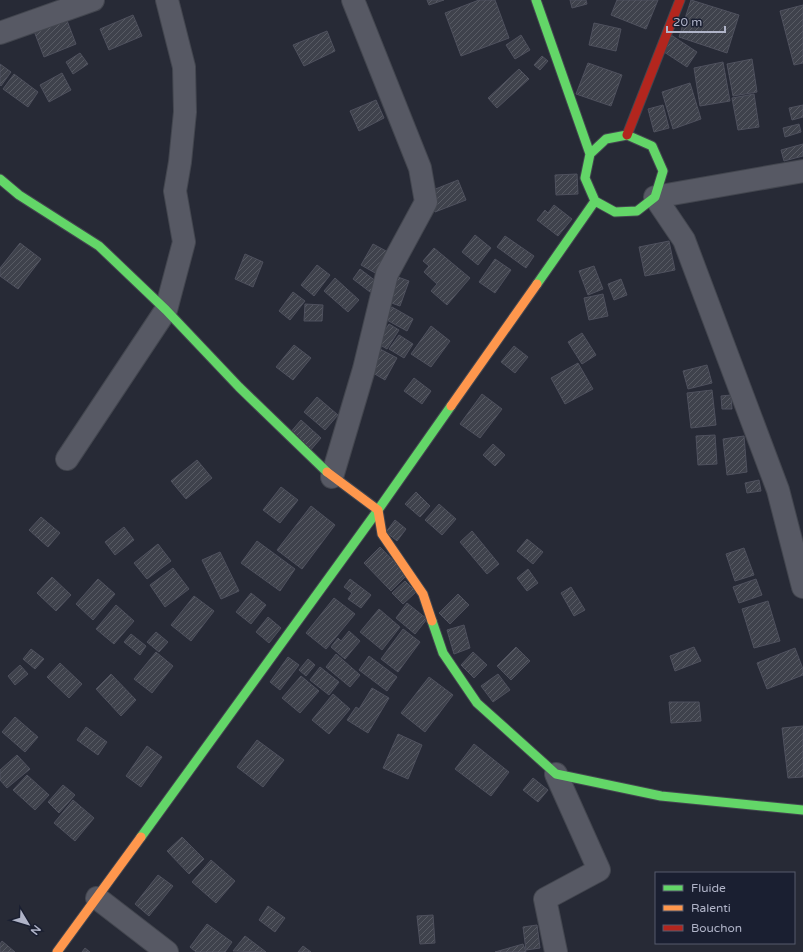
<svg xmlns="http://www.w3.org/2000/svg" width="803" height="952" font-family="'Varela Round',sans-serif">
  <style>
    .building { fill: url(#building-hatch); stroke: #4f515e }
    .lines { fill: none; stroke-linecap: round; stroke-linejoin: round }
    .street-casing { stroke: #43464f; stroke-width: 24 }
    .fast-casing { stroke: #43464f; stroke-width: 11 }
    .slow-casing { stroke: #43464f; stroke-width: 11 }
    .jam-casing { stroke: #43464f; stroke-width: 11 }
    .street { stroke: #575964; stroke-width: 22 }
    .fast { stroke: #63d668; stroke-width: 9 }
    .slow { stroke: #ff974d; stroke-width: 9 }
    .jam { stroke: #b3261e; stroke-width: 9 }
  </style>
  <defs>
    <pattern id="building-hatch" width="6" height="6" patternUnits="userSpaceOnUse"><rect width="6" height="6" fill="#3f424c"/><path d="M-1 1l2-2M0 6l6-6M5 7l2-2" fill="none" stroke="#585b64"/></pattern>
  </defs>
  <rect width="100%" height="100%" fill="#272a36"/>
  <!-- building -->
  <path class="building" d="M427 0H444L429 5Z
    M479 0H495L509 38 461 56 445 13Z
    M570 0H586L587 4 572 8Z
    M617 0H658L646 29 611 15Z
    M691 0 739 15 727 53 679 37Z
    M803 5V63L794 65 780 11Z
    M133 15 142 36 109 50 100 29Z
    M66 18 76 44 44 57 34 31Z
    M594 23 621 29 616 51 589 45Z
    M327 31 335 51 304 66 293 45Z
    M521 35 530 50 515 59 506 45Z
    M671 35 697 52 687 67 661 50Z
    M80 53 88 64 73 74 66 62Z
    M542 56 548 61 540 70 534 65Z
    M752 59 757 92 733 96 727 64Z
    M723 62 730 101 700 106 694 68Z
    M588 63 622 75 611 106 576 94Z
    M0 64 11 72 1 86 0 85Z
    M519 69 529 79 497 108 488 98Z
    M62 73 71 90 49 102 40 85Z
    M14 74 38 92 28 107 3 89Z
    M690 83 701 119 673 129 662 92Z
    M754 94 759 127 738 130 732 98Z
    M376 100 384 118 359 131 350 111Z
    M663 105 669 128 654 132 648 109Z
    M803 105V117L792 120 789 108Z
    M799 124 801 132 785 137 783 128Z
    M803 144V156L784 161 781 150Z
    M577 174 578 194 556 195 555 175Z
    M458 180 466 200 435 212 428 192Z
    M554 205 572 219 558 236 537 220 545 210 548 213Z
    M475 235 491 248 478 265 462 252Z
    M505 236 534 256 526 268 497 247Z
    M669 241 675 270 645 276 639 247Z
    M20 243 41 259 18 289 0 276V268Z
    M373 244 388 252 377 274 361 265Z
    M434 248 470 278 447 305 431 291 437 284 424 272 429 266 423 261Z
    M245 254 263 262 253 287 235 279Z
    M495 259 511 270 495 293 479 282Z
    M317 265 330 275 314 296 301 285Z
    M594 266 603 289 588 295 579 271Z
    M360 269 377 282 370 292 353 279Z
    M395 276 409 281 400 306 386 301Z
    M335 278 359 300 348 312 324 291Z
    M621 279 627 295 614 300 608 284Z
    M293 292 305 301 290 320 279 311Z
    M603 294 608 316 589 320 584 298Z
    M305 304 323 305 322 321H304Z
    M392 307 413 319 407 331 385 319Z
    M389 324 399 330 387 349 377 343Z
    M431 326 450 341 431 367 411 354Z
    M582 333 596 355 582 364 568 342Z
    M399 335 413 344 404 358 389 349Z
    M294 345 311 358 293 380 276 367Z
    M514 346 528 357 515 373 501 362Z
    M380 349 397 358 385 380 368 370Z
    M578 363 593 389 565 404 551 378Z
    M707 365 712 383 688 389 683 371Z
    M414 378 431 391 422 404 404 391Z
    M712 390 716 425 691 428 687 393Z
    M482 394 502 409 480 438 460 424Z
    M731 395 732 409H722L721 396Z
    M317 397 338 415 325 430 304 412Z
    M301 420 321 438 309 452 289 434Z
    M715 435 717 464 698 465 696 436Z
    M744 436 747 472 727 475 723 439Z
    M493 444 505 455 495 466 483 455Z
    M197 460 212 478 186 499 171 481Z
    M759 480 761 491 747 493 745 483Z
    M281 487 298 500 280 523 263 510Z
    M416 492 430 506 420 517 405 504Z
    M439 504 456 519 442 535 425 520Z
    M311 506 335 525 302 569 277 550Z
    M41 517 60 533 48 547 29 530Z
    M395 520 406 529 397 541 386 532Z
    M124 527 134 540 115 555 105 542Z
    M472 531 499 564 487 574 460 542Z
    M527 539 543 552 533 564 517 551Z
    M257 541 295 569 280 591 241 563Z
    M158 544 171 561 147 579 134 563Z
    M380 547 407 575 391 591 364 563Z
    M744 548 754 575 735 581 726 554Z
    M220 552 239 591 221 599 202 560Z
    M173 568 189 589 165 607 150 585Z
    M528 569 538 583 527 591 517 578Z
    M52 577 71 595 56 611 37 593Z
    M98 579 115 594 93 620 76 604Z
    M350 579 371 595 361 608 348 599 352 593 344 587Z
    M756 579 762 595 739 603 733 587Z
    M405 581 416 592 403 604 392 593Z
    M571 587 585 610 574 616 561 593Z
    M251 593 266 605 251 624 236 612Z
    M458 594 469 605 450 624 439 613Z
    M194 596 214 611 191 641 171 625Z
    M334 598 355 614 326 649 306 633Z
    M768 601 780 641 754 648 742 609Z
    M407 603 427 619 415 634 396 618Z
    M116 605 134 621 114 644 96 629Z
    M379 609 400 627 382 650 360 632Z
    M268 617 281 628 269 643 256 632Z
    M464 625 470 648 454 654 447 630Z
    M403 629 420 642 398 672 381 659Z
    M349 631 360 641 345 659 331 647 338 638 341 641Z
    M156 632 168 642 159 652 147 642Z
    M131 634 146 646 140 655 124 642Z
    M516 647 530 661 511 680 497 666Z
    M694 647 701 661 675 671 670 656Z
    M795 648 803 669V675L767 689 757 663Z
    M31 649 44 659 35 669 23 659Z
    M156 652 173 666 152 693 134 679Z
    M473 652 487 665 474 678 461 665Z
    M336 654 360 675 350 687 326 667Z
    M369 656 397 677 387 691 359 670Z
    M288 657 299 665 280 690 270 682Z
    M308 659 315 665 306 676 299 670Z
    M60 663 82 684 69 698 47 677Z
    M20 665 28 674 15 685 8 676Z
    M320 667 339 682 329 695 310 680Z
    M111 674 136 700 121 716 96 689Z
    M498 674 510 690 493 702 481 686Z
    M301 676 319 691 300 713 282 698Z
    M429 677 453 695 425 732 401 713Z
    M372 688 389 698 368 733 347 720 356 707 359 709Z
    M333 694 350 709 329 734 312 720Z
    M669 702H699L701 721 671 723Z
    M15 717 38 737 25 752 2 732Z
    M803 726V777L788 778 782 728Z
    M86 727 107 742 98 755 77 740Z
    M398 734 422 745 408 779 383 768Z
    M257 740 284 760 263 787 237 767Z
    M474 744 509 772 491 796 455 769Z
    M147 746 162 757 141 787 126 776Z
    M17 755 30 769 7 788 0 780V770Z
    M27 775 49 795 35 810 13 790Z
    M533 778 548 790 538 802 523 790Z
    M63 785 75 795 59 813 48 802Z
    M73 800 94 818 75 841 54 823Z
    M182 837 204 859 189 874 167 851Z
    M211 860 235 881 216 903 192 882Z
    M158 875 173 886 149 916 135 904Z
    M268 906 285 918 275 932 259 920Z
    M433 915 435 943 420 944 417 916Z
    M207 924 232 942 225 952H196L190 947Z
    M537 925 540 948 526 950 523 927Z
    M245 936 266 952 233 951Z
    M2 941 15 952H0V944Z
    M523 944 526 952H495Z
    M303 946 311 952H298Z
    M85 948 90 952H82Z"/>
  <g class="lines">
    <!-- street casing -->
    <g class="street-casing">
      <path id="street" d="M0 33 93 0
        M803 171 655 197 684 240 778 490 803 587
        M67 459 166 310 184 242 175 191 180 162 185 112 184 67 167 0
        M332 477 364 369 387 274 426 202 420 168 353 0
        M556 774 599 870 545 899 556 952
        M97 898 167 952"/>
    </g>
    <!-- fast casing -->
    <g class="fast-casing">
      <path id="fast" d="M536 0 590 154 585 178 595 201 615 212 637 211 655 197 663 171 652 146 627 135 606 139 590 154
        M0 179 19 195 99 246 166 310 239 387 327 472
        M537 284 595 201
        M432 621 443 653 477 703 556 774 661 796 803 810
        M141 837 378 510 451 406"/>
    </g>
    <!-- slow casing -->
    <g class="slow-casing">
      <path id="slow" d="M451 406 537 284
        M327 472 378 510 382 534 423 594 432 621
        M57 952 141 837"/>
    </g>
    <!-- jam casing -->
    <g class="jam-casing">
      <path id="jam" d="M627 135 680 0"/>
    </g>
    <!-- street -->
    <use href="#street" class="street"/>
    <!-- fast -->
    <use href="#fast" class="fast"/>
    <!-- slow -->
    <use href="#slow" class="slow"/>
    <!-- jam -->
    <use href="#jam" class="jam"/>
  </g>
  <!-- legend -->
  <rect x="655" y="872" width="140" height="72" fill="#1a1f31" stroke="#565b6d"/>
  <rect x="663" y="885" width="20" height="6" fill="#63d668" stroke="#565b6d"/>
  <text x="691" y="892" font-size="12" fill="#b0b4c8">Fluide</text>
  <rect x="663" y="905" width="20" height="6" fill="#ff974d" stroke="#565b6d"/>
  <text x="691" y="912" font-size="12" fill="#b0b4c8">Ralenti</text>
  <rect x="663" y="925" width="20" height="6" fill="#b3261e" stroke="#565b6d"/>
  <text x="691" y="932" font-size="12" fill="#b0b4c8">Bouchon</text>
  <!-- north arrow -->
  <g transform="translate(28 924) rotate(128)" stroke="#1a1f31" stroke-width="3" paint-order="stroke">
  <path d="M0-3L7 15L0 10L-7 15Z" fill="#b0b4c8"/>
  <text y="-6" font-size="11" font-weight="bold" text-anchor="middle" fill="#b0b4c8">N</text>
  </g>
  <!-- scale -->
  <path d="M667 26v6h58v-6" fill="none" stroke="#b0b4c8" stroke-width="2"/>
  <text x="673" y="26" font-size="12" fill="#b0b4c8" stroke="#1a1f31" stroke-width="3" paint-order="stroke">20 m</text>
</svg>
